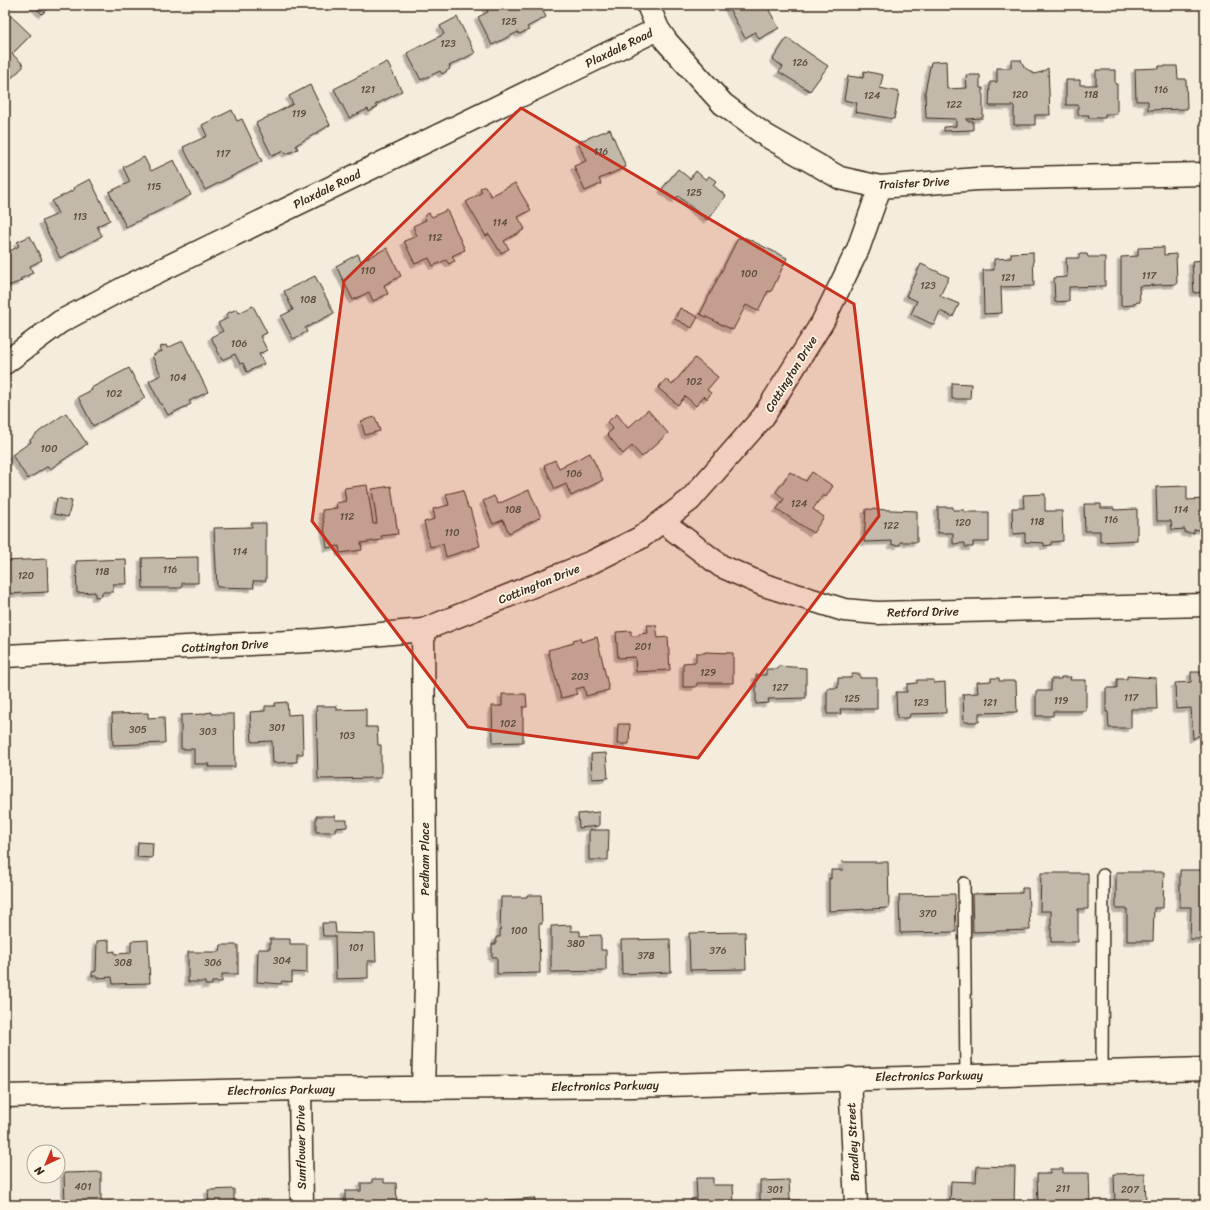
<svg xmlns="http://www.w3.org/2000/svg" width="1210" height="1210" font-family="Sriracha,sans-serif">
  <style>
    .building { fill: #c3b9aa; stroke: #3b2a1e; filter: url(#shadow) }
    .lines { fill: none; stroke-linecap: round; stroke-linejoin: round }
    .service-casing { stroke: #3b2a1e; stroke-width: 14 }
    .minor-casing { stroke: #3b2a1e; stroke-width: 25 }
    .secondary-casing { stroke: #3b2a1e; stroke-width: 25 }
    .service { stroke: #fcf5e5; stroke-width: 11 }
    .minor { stroke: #fcf5e5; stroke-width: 22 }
    .secondary { stroke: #fcf5e5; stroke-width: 22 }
    .marked { fill: #c8321e; fill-opacity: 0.2; stroke: #c8321e; stroke-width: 3; stroke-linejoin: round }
    .labels { text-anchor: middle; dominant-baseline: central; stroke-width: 3.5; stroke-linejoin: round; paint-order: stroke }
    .number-label { font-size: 10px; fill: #5d4e41 }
    .street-label { font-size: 12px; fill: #3b2a1e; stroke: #fcf5e5 }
  </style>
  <defs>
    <filter id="shadow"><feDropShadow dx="-3.5" dy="3.5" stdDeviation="0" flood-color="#0004"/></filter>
  </defs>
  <rect width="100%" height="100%" fill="#f4eddd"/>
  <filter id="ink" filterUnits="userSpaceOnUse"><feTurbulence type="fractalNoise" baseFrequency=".025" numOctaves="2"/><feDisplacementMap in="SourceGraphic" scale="8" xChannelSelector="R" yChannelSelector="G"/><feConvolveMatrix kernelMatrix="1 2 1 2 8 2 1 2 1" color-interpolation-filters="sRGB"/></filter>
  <g filter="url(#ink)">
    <!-- building -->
    <path class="building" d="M33 5H51L42 14Z
      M485 5H540L546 17 527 27 529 30 519 34 518 32 492 45 478 17 488 12Z
      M725 5H766L779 28 759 39 755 32 745 38 727 5Z
      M7 12 31 35 12 54 23 64V67L5 84V13Z
      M457 17 475 53 449 66 450 69 442 74 440 71 421 80 407 53 444 34 440 26Z
      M787 38 828 66 810 91 779 72 783 67 773 59Z
      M1011 60H1021L1024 67 1034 74 1042 72 1048 68 1050 115H1035V125H1014V106H989L990 82H997V68H1011Z
      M946 61 947 89 967 88 966 75H980V88H983V118L966 119 967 121H973V130L944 131V127L956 126V119L926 118 925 92 931 62Z
      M387 62 402 91 375 105 377 107 369 112 368 109 349 118 334 89Z
      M1159 66H1177L1178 79H1186L1187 109 1148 110V101H1136L1135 69 1159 68Z
      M1096 70H1115V84H1117V114H1105V118H1088L1089 115H1078V105H1066V80H1080V85H1096Z
      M864 71 883 75 880 88 899 92 894 119 855 112 857 103 844 100 848 76 863 78Z
      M310 85 330 125 296 145 298 149 286 154 284 151 272 156 256 123 293 104 289 96Z
      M232 110 237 121 242 119 262 161 205 190 183 147 207 136 202 125Z
      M610 129 626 167 599 179 601 184 585 191 574 166 586 161 578 142Z
      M144 157 151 171 174 160 191 195 126 227 109 192 130 182 123 167Z
      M678 169 690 179 696 171 706 180 709 176 716 181 713 185 726 196 707 220 678 196 675 200 662 189Z
      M90 179 110 220 97 226 102 236 60 258 42 221 58 214 52 201 74 190 73 188Z
      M515 183 531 210 518 217 525 229 504 241 509 249 501 253 489 234 486 236 466 202 482 192 480 188 485 186 491 196Z
      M447 210 465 250 452 256 455 261 449 264 446 260 433 266 429 258 415 264 404 241 417 236 413 226 426 220 424 216 429 213 432 217Z
      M30 236 42 260 30 266 33 273 20 279 22 281 5 287V240L10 251 19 246 17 242Z
      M738 238H746L787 258 771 292 768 291 758 311 746 305 733 330 700 314Z
      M1164 247V255L1176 254 1177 284 1139 286 1140 302 1133 303V305L1121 306V257L1138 256V248Z
      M387 248 401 276 384 285 388 294 373 301 369 292 353 300 336 266 358 254 361 261Z
      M1033 252 1034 286 1001 287 1002 313 984 314 983 270H994V259L1011 258V253Z
      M1079 254H1087L1088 257H1105V286L1069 287V301L1055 302 1054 278 1067 277 1066 258H1079Z
      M1205 260V292L1194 293 1192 261Z
      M921 264 949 277 940 296 959 304 953 317 940 311 934 325 911 314 917 301 906 296Z
      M315 276 334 313 305 328 307 332 293 339 281 316 293 310 284 291Z
      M253 306 267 333 260 336 267 350 259 354 264 364 247 372 243 363 240 364 235 354 222 360 211 337 223 331 218 323 228 318 226 314 237 309 239 313Z
      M680 308 698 317 692 328 675 319Z
      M183 341 208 392 189 401 191 404 168 415 162 404 161 405 149 381 161 375 152 356 160 351 162 352 160 347 166 345 167 348Z
      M695 358 718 377 707 390 711 393 707 399 704 396 696 406 685 396 678 405 658 388 666 379 672 385Z
      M129 368 145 398 93 426 78 397 92 390 91 388Z
      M952 383 971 384 970 399H952Z
      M648 410 668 433 642 457 632 446 623 454 607 434 613 429 607 422 617 414 628 428Z
      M66 413 87 444 50 469 48 466 28 479 12 455 31 442 30 440 40 431Z
      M375 417 380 431 365 435 361 421Z
      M590 453 603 480 571 496 566 484 555 489 544 465 555 460 559 468Z
      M790 472 806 481 812 472 833 486 826 497 823 495 813 509 824 517 813 533 777 509 784 499 776 492Z
      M367 485 373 524 377 523 372 489 391 486 398 534 381 536 382 540 361 543 362 550 340 553 339 546 327 548 322 510 337 508 336 503 346 501 344 488Z
      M1187 486V500L1205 499V529L1194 530V533H1185V529L1172 530 1171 521H1157L1156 487Z
      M463 490 468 508H470L480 546 446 557 443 544 430 547 424 522 435 519 433 509 449 505 446 494Z
      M529 490 541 517 509 533 503 520 493 524 483 501 494 496 498 504Z
      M1045 494V511H1062L1063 541 1051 542V545L1044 546V543L1025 542V533L1013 534 1012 508H1024L1023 495Z
      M57 498 72 501 68 517 54 514Z
      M1084 504H1101V508H1114V510L1137 509V540L1100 542V531H1085Z
      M938 507H953V510H964L965 512H989V542H973V547H965V543L953 544V533H938Z
      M866 509 917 511V542H900V545H892V541L864 542Z
      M251 523H266V581H253L254 588 217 587 214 528 252 527Z
      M198 557V583H182V588H143L142 558Z
      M47 559 48 592 5 594V561Z
      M126 559 127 584H113V592H102V596L95 597V592L77 593 76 561Z
      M647 625H656L658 638 668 637 670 670 636 672 635 657 618 658 616 632 631 631V636H639V634L648 633Z
      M597 637 609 690 586 696 584 687 575 689 577 694 561 698 548 650 574 643 573 640 580 638 581 642Z
      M705 652 733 653V683H697L696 687H683V663L696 662V653H705Z
      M778 666 806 668V698L768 699 769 703 756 704V675H766V669H778Z
      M1191 672H1205V735L1201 734 1193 739 1191 708 1176 709 1175 683 1191 682Z
      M852 674H860V678H877V709H840L841 714H827V688H838V678H851Z
      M1127 676 1156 678 1157 709H1131V728H1109L1108 712H1106V688H1117V679H1127Z
      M1061 677H1071L1070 680H1086V711H1053V716H1036V691H1051V679H1061Z
      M991 678H999V681H1016L1017 712 979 713V722H964L963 694 978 693 977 682 991 681Z
      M917 680H934V683L945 682 946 713 910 714 909 718H897L896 692H907V684L917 683Z
      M502 694H526L527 707H523V742L493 743 492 706H502Z
      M287 702 288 715 302 714 303 754H297V762L273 763 272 741 252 742 250 712 265 711V706H275V703Z
      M316 706H337V710L366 709V727H377L378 745H381V778L318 779Z
      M212 712V714H234L235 767H208L209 764H194V749H181V715L205 714V713Z
      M148 713V718L164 717 165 743 113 745 112 714Z
      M618 724H630L629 744H617Z
      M606 753 608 778 592 779 591 754Z
      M599 812V826L579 828 578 814Z
      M316 816H335V820H347V827L335 828V832H316Z
      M589 830H609L608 860H589Z
      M138 842 153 843 152 858 137 857Z
      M842 862H888L889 908 829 911V878L831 879V870H843Z
      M1180 870H1205V939H1190L1191 907H1180Z
      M1116 872H1164L1163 908H1154L1153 941H1127V909H1116Z
      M1041 873H1088V909H1078V942H1051V911H1040Z
      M1022 888H1028L1030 930 973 932 972 894 1022 893Z
      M955 894 956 932 900 933 899 895Z
      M527 895H541L542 924H539L540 973 497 974V957H492V944H496V937H500L501 897H527Z
      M322 923H335L336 933 375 934 376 961H368V978L336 979 335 936H323Z
      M571 925V931H580V936L601 935V950H606V971L551 972V926Z
      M745 932 746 969 690 970 689 933Z
      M270 939H290V944H307V973L292 972V982L282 981 281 984 257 982 258 949H270Z
      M670 939 671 972 622 974 621 940Z
      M109 940V952L115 951V954L131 953V941L148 940 150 983 113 984 112 977 97 978V976H92V972L96 971 97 941Z
      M221 945H238V974H222V982H212V985H205V982H188V952H220Z
      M977 1166 1015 1167 1014 1205H950L951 1181 976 1182Z
      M1050 1169H1063V1173H1089L1090 1205H1038L1037 1174H1050Z
      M101 1172V1202L111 1201 112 1205H65L64 1173Z
      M1145 1173 1146 1205H1115L1114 1174Z
      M696 1178H713V1185H733L734 1205H691V1199L697 1198Z
      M372 1179H384V1183H396L397 1205H345V1191H361V1183H372Z
      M789 1180 790 1200H800V1205H760V1181Z
      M234 1189V1205H199L209 1204 208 1190Z
      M535 1198V1205H504V1200Z"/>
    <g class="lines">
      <!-- service casing -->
      <g class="service-casing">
        <path id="service" d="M964 883 966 1075
          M1102 1072 1103 875"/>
      </g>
      <!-- minor casing -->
      <g class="minor-casing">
        <path id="minor" d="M648 5 658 29 667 42 723 104 765 135 840 178 880 187 977 179 1205 174
          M5 363 60 322 124 288 658 29
          M663 522 721 566 764 585 844 610 877 613 1205 605
          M5 656 309 641 423 630 592 562 640 538 690 500 763 417 823 321 858 249 880 187
          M850 1078 856 1205
          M423 1088 426 984 423 630
          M300 1089 302 1205"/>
      </g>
      <!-- secondary casing -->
      <g class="secondary-casing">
        <path id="secondary" d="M5 1096 300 1089 634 1086 1205 1069"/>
      </g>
      <!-- service -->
      <use href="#service" class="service"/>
      <!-- minor -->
      <use href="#minor" class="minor"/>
      <!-- secondary -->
      <use href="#secondary" class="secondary"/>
    </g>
  </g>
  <!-- marked area -->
  <path class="marked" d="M521 108 854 304 879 516 698 758 468 727 312 521 344 281Z"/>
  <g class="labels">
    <!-- number labels -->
    <g class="number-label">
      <text x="509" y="22">125</text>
      <text x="448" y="44">123</text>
      <text x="800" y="63">126</text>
      <text x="368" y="90">121</text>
      <text x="1161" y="90">116</text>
      <text x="1020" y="95">120</text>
      <text x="1091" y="95">118</text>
      <text x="872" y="96">124</text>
      <text x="954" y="105">122</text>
      <text x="299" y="114">119</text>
      <text x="601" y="152">116</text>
      <text x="223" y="154">117</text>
      <text x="154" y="187">115</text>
      <text x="694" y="193">125</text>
      <text x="80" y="217">113</text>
      <text x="500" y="223">114</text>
      <text x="435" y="238">112</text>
      <text x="368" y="271">110</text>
      <text x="749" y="274">100</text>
      <text x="1149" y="276">117</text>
      <text x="1008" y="278">121</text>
      <text x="928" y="286">123</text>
      <text x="308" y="300">108</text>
      <text x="239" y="344">106</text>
      <text x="178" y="378">104</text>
      <text x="694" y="382">102</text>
      <text x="114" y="394">102</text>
      <text x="49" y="449">100</text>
      <text x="574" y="474">106</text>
      <text x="799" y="504">124</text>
      <text x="513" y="510">108</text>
      <text x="1181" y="510">114</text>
      <text x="347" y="517">112</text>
      <text x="1111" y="520">116</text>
      <text x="1037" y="522">118</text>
      <text x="963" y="523">120</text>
      <text x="891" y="526">122</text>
      <text x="452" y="533">110</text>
      <text x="240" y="552">114</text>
      <text x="170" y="570">116</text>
      <text x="102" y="572">118</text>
      <text x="26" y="576">120</text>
      <text x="643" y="647">201</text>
      <text x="708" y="673">129</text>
      <text x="580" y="677">203</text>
      <text x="780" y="688">127</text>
      <text x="1131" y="698">117</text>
      <text x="852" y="699">125</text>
      <text x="1061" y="701">119</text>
      <text x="921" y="703">123</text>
      <text x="990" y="703">121</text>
      <text x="508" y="724">102</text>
      <text x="277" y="728">301</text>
      <text x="138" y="730">305</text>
      <text x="208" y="732">303</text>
      <text x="347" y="736">103</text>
      <text x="928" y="914">370</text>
      <text x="519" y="931">100</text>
      <text x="576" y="944">380</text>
      <text x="356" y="948">101</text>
      <text x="718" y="951">376</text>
      <text x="646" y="956">378</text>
      <text x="282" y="961">304</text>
      <text x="123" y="963">308</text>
      <text x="213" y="963">306</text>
      <text x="83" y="1187">401</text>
      <text x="1063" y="1189">211</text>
      <text x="775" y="1190">301</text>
      <text x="1130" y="1190">207</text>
    </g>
    <!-- street labels -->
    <g class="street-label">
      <text transform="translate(619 48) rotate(-26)">Plaxdale Road</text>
      <text transform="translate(914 183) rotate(-3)">Traister Drive</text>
      <text transform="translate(327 189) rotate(-26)">Plaxdale Road</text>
      <text transform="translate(791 374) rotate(-58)">Cottington Drive</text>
      <text transform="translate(539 584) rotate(-22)">Cottington Drive</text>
      <text transform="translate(923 612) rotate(-1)">Retford Drive</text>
      <text transform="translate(225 646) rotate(-3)">Cottington Drive</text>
      <text transform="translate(425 859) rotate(-90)">Pedham Place</text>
      <text transform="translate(929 1076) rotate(-1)">Electronics Parkway</text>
      <text transform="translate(605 1086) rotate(-1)">Electronics Parkway</text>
      <text transform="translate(281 1090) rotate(-1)">Electronics Parkway</text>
      <text transform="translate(853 1142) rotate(-93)">Bradley Street</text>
      <text transform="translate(301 1147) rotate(-91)">Sunflower Drive</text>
    </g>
  </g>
  <!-- margin -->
  <rect width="1210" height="1210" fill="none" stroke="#fcf5e5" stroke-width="20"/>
  <rect x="10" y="10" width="1190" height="1190" fill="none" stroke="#3b2a1e" stroke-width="1.5" filter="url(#ink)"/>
  <!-- north arrow -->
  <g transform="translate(46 1164) rotate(224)"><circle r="19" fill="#fcf5e5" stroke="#afa495"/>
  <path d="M0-3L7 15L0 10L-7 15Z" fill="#c8321e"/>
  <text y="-6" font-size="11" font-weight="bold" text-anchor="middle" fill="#3b2a1e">N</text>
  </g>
</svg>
